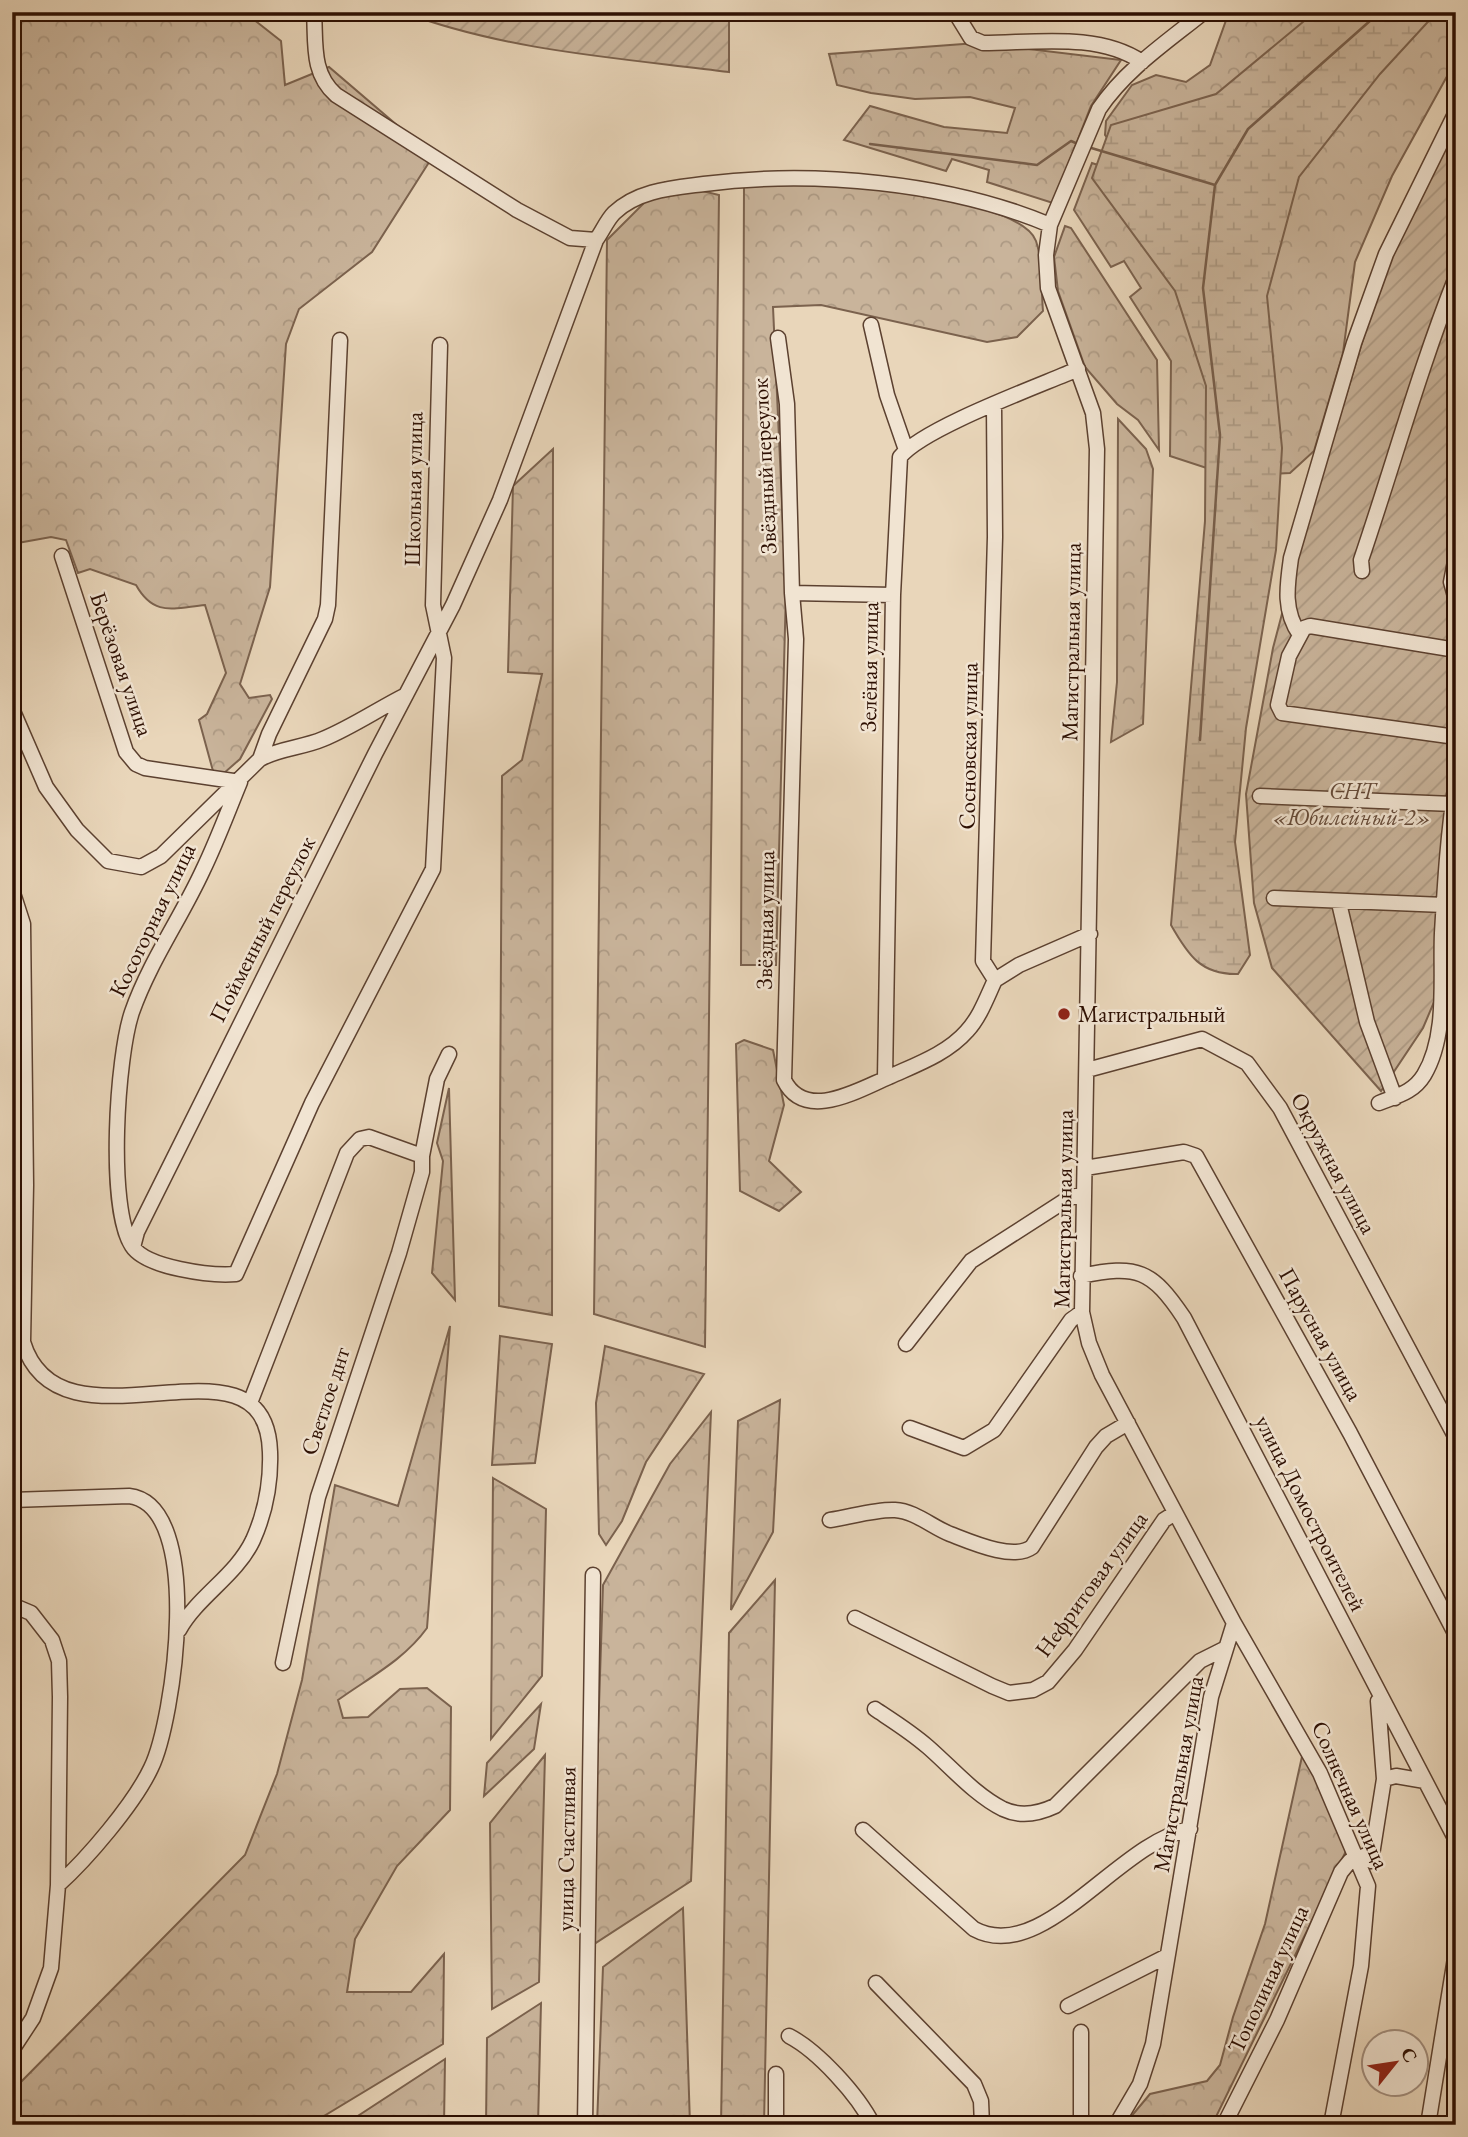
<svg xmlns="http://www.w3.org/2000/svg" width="1468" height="2137" font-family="'EB Garamond',serif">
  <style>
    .forest { fill: url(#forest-crowns); stroke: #7b624e; stroke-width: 2 }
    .wetland { fill: url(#wetland-marsh); stroke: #7b624e; stroke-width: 2 }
    .garden { fill: url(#garden-furrows); stroke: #7b624e; stroke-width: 2 }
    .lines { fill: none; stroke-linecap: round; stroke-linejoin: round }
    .stream { stroke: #775e4b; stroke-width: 2.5 }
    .minor-casing { stroke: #5c4130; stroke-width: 17 }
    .minor { stroke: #f1e4d2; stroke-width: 14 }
    .poi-dot { fill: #8f2418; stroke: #f1e4d2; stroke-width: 2.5 }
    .labels { text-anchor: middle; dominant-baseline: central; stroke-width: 5; stroke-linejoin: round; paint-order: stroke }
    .street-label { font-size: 23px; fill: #2d0f02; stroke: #f1e4d2 }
    .park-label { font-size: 23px; font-style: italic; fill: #644938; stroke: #f1e4d2 }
    .poi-label { font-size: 23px; fill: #2d0f02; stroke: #f1e4d2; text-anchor: start }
  </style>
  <defs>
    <pattern id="forest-crowns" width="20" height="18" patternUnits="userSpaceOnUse" patternTransform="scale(1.75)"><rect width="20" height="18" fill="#c9b49b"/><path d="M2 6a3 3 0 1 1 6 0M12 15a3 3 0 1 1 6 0" fill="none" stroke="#ad9a84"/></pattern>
    <pattern id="wetland-marsh" width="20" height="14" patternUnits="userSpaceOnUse" patternTransform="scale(1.75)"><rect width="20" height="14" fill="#c9b49b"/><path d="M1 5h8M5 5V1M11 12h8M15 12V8" fill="none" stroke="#ad9a84"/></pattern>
    <pattern id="garden-furrows" width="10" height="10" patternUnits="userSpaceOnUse" patternTransform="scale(1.75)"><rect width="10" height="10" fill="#c9b49b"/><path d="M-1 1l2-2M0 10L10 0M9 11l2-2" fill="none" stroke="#ad9a84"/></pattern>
  </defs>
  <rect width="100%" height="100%" fill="#e9d6ba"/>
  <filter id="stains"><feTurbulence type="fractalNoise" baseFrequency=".00286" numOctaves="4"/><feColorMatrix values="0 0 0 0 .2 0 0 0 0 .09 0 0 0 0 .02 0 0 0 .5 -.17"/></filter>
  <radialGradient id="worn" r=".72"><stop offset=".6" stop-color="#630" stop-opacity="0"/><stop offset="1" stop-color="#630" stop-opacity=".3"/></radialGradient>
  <!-- forest -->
  <path class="forest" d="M12 12H244L281 41 285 85 329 67 433 156 372 252 299 309 286 344 270 587 240 684 249 698 270 695 272 699 240 759 223 774 213 771 199 720 207 714 226 673 205 605C173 608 154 617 136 585L90 569 78 573 66 540 51 537 12 544Z
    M1229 12H1356L1118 152 1105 135 1106 121 1132 85 1156 75 1186 82 1210 65Z
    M1400 12H1456V60L1392 176 1355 262 1343 353 1314 451 1290 473 1231 476 1170 456 1171 361 1130 297 1141 288 1124 261 1111 267 1074 210 1092 163 1143 180Z
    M977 43 1121 60 1091 106 1053 203 987 182 989 170 952 159 946 171 844 140 870 106 944 127 1007 133 1015 108 970 97 915 99 871 93 837 85 829 54Z
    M759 179C807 183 1019 194 1036 241 1043 261 1041 290 1043 311L1017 337 987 342 821 305 773 307 786 590 776 965H741L744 187Z
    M665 182 719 195 705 1347 594 1314 607 240Z
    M1065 226 1071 228 1157 360 1159 450 1138 420 1117 404 1085 367 1058 291 1054 257Z
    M1118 419 1146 449 1153 469 1143 724 1111 742 1117 682Z
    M553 449 552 1315 499 1306 502 776 522 760 542 674 508 672 513 486Z
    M744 1040 773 1050 784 1105 769 1161 801 1192 779 1211 740 1191 736 1044Z
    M449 1088 455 1300 432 1273 443 1161 437 1143Z
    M450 1326 427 1628C404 1660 370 1677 338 1700L343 1718 368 1717 400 1689 427 1688 451 1707 450 1810 397 1866 355 1939 347 1992H411L444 1954 443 2044 309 2125H12V2091L245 1855 277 1774 302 1680 335 1485 398 1506Z
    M500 1336 552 1344 535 1463 492 1465Z
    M605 1346 704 1374 646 1462 622 1521 606 1545 599 1534 596 1403Z
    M780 1400 773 1532 731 1610 738 1421Z
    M711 1412 691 1881 591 1946 603 1585 670 1464Z
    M493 1478 546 1509 542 1676 491 1739Z
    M775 1580 764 2125H721L729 1633Z
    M541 1704 534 1749 484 1796 487 1763Z
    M1303 1752 1348 1847 1212 2125H1124L1150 2094 1207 2081 1220 2065 1233 2017 1265 1924Z
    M545 1755 539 1982 492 2009 490 1823Z
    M683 1908 690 2125H597L603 1967Z
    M541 2003 538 2125H486L487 2038Z
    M445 2059 444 2125H344Z"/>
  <!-- wetland -->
  <path class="wetland" d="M1315 12H1437L1380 74 1299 177 1267 296 1282 448 1276 550 1246 728 1235 842 1250 955 1238 974C1201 975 1188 955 1171 925L1205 521 1206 386 1175 291 1092 178 1111 125 1216 94Z"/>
  <!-- garden -->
  <path class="garden" d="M403 12H729V72C620 58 506 51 403 12Z
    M1456 125V950L1423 1028 1381 1091 1272 968 1254 903 1246 794 1273 648 1293 572 1385 266Z"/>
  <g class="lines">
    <!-- stream -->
    <path class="stream" d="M870 144 1037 165 1071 141 1078 144
      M1088 147 1215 185 1248 129 1380 12
      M1200 740 1220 435 1203 288 1215 185"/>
    <!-- minor casing -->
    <g class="minor-casing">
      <path id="minor" d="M314 12C316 43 311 73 336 95L517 210 570 238 596 240
        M955 12 971 38 983 43C1034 43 1098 32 1142 62
        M871 325 887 395 906 450
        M778 338 787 404 792 593
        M994 405 995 537 983 961 995 980 1019 965 1090 934
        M62 556 126 752 136 764 145 768 240 782C228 811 217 841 203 870 181 918 150 961 132 1012 117 1056 107 1207 132 1246 146 1268 211 1276 236 1274L312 1103 433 869 444 658 433 605 440 345
        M1456 556 1451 582 1456 600
        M1362 571 1361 560C1393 466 1419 370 1456 277
        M893 595 792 593 796 639 784 1080C805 1123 860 1089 889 1077 915 1065 947 1054 967 1031 980 1017 987 997 995 980
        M1300 635C1283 611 1287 586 1291 558L1354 343 1386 254 1456 112
        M1456 650 1310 626 1304 628 1289 656 1278 705 1282 713 1456 737
        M12 709 46 787 77 830 108 861 141 867 161 856 260 759C280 748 302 748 323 739 352 727 378 709 406 695
        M260 759 269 734 325 619 328 605 340 340
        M1260 796 1453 804
        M12 890 23 924 26 1185 23 1342C60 1465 266 1319 270 1452 271 1481 265 1513 253 1540 236 1576 198 1596 179 1630
        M1274 898 1444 905
        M1339 903 1367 1022 1395 1098
        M1087 1070 1202 1039 1247 1063 1280 1108 1456 1438
        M885 1078 893 595 900 457C923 428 1039 386 1078 369
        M1379 1103C1396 1096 1413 1093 1424 1075 1448 1035 1440 977 1442 933 1445 882 1448 832 1456 782
        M1085 1168 1184 1152 1196 1156 1350 1433 1456 1635
        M133 1247 137 1232 375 754 453 605 500 500 596 240C602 232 607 220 614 213 638 190 673 188 704 184 813 170 948 182 1050 225
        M1081 1276C1137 1264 1152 1270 1184 1318L1456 1840
        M906 1344 971 1261 1069 1198 1083 1194
        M250 1403 347 1153 360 1139 369 1137 422 1156 437 1079 449 1054
        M910 1428 964 1448 994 1430 1071 1320 1082 1312
        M12 1500 129 1496C205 1505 174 1721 151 1768 134 1804 87 1859 58 1885
        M830 1520C851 1517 875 1509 895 1510 915 1511 932 1527 950 1534 971 1542 1013 1561 1032 1547L1096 1447 1106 1436 1128 1423
        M12 1605 31 1613 52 1640 59 1661 60 1697 58 1885 51 1968 33 2018 12 2050
        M855 1618 992 1686 1009 1693 1033 1690 1048 1682 1075 1650 1164 1520 1175 1513
        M1234 1623 1320 1773 1368 1886 1361 1966 1331 2125
        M283 1663 318 1497 399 1253 422 1172V1156
        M875 1709C893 1721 911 1732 928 1747 951 1767 975 1795 1003 1809 1020 1817 1038 1814 1055 1806L1200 1661 1226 1648
        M1384 1779 1396 1776 1425 1781
        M863 1830 974 1929C1043 1966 1118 1842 1190 1829
        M1371 1861 1384 1779 1378 1701
        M876 1983 974 2084 981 2101 982 2125
        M1068 2006 1167 1956
        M1081 2032V2125
        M789 2036C818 2051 858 2095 873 2125
        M776 2074V2125
        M585 2125 593 1575
        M1116 2125 1140 2084 1153 2044 1211 1697 1234 1623 1102 1375 1089 1343 1082 1312 1097 449 1093 413 1048 288 1046 255 1050 225 1099 109C1126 69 1167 42 1204 12
        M1224 2125 1277 2020 1341 1872 1350 1861 1372 1853
        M1428 2125 1456 1952"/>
    </g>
    <!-- minor -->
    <use href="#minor" class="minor"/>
  </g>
  <!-- markers -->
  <circle class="poi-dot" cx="1064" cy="1014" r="7"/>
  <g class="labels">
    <!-- street labels -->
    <g class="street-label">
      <text transform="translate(764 466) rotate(-93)">Звёздный переулок</text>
      <text transform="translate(413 489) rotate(-89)">Школьная улица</text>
      <text transform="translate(1071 642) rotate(-89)">Магистральная улица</text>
      <text transform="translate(122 664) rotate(71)">Берёзовая улица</text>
      <text transform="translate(869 667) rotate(-89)">Зелёная улица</text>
      <text transform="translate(968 746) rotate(-89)">Сосновская улица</text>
      <text transform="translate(152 920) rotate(-64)">Косогорная улица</text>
      <text transform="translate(765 920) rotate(-89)">Звёздная улица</text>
      <text transform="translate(262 929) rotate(-63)">Пойменный переулок</text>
      <text transform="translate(1334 1163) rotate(62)">Окружная улица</text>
      <text transform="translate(1063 1209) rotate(-89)">Магистральная улица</text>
      <text transform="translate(1321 1334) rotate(61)">Парусная улица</text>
      <text transform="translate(325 1401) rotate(-72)">Светлое днт</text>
      <text transform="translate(1311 1513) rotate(63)">улица Домостроителей</text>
      <text transform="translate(1091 1584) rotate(-54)">Нефритовая улица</text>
      <text transform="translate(1178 1774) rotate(-80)">Магистральная улица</text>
      <text transform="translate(1351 1795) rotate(66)">Солнечная улица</text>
      <text transform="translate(566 1849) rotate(-89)">улица Счастливая</text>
      <text transform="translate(1268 1979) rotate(-65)">Тополиная улица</text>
    </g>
    <!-- park labels -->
    <g class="park-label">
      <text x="1352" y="791">СНТ<tspan x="1352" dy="26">«Юбилейный-2»</tspan></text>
    </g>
    <!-- poi labels -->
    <g class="poi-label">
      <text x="1078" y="1014">Магистральный</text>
    </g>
  </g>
  <!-- margin -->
  <rect width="1468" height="2137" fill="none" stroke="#e9d6ba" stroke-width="42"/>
  <rect x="14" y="14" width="1440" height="2109" fill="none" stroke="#2d0f02" stroke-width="3.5"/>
  <rect x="21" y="21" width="1426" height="2095" fill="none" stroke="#2d0f02" stroke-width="2"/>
  <!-- north arrow -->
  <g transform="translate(1395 2063) rotate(60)"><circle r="33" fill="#f1e4d2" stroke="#a38f7f" stroke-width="2"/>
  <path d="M0-5L12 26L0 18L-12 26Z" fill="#8f2418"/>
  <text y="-10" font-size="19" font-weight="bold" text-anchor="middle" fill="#2d0f02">С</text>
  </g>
  <rect width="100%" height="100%" filter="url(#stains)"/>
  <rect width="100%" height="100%" fill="url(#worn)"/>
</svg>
